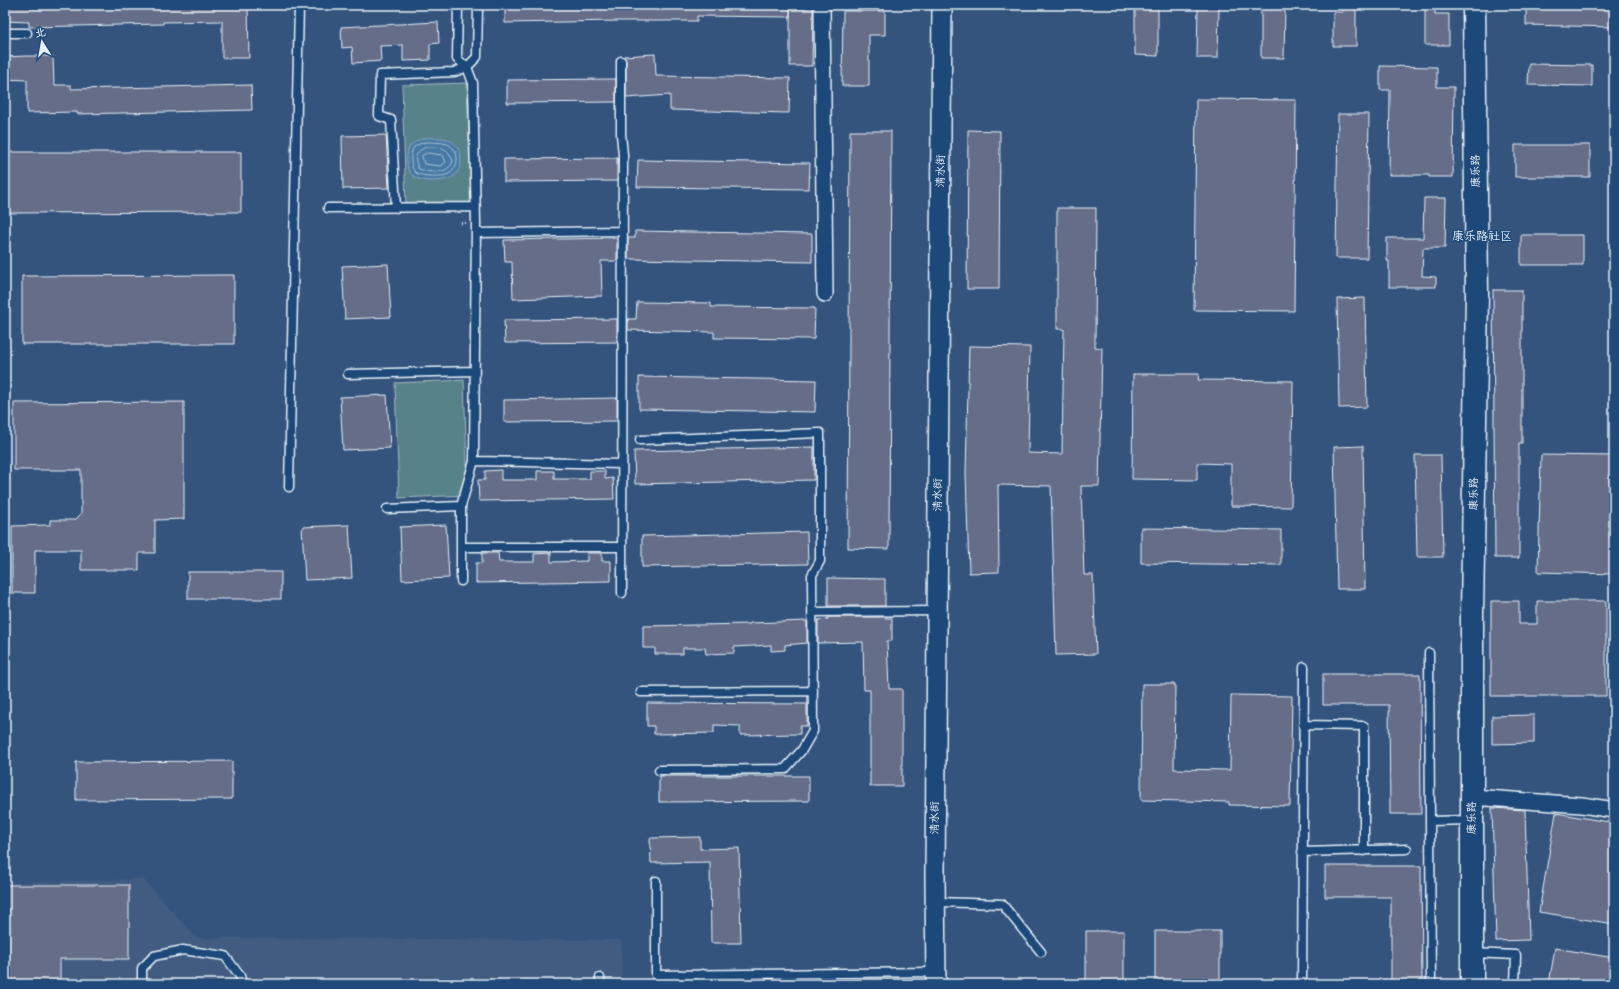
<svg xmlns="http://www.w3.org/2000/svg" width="1619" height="989" font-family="Kalam,'LXGW WenKai TC',sans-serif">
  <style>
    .built { fill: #435c81 }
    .green { fill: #598289; stroke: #a0bac0 }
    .water { fill: #4779a4; stroke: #87a9c6 }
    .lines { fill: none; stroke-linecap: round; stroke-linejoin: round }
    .shore { stroke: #a8c1d6; stroke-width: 1 }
    .building { fill: #656d89; stroke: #e8f1f8 }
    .service-casing { stroke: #e8f1f8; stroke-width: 11 }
    .minor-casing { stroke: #e8f1f8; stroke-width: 18 }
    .tertiary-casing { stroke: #e8f1f8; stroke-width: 22 }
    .secondary-casing { stroke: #e8f1f8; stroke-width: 25 }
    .path { stroke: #e8f1f8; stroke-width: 2.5; stroke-dasharray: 1 3; stroke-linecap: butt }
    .service { stroke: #1f4a7a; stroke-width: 8 }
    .minor { stroke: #1f4a7a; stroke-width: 15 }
    .tertiary { stroke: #1f4a7a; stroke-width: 19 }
    .secondary { stroke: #1f4a7a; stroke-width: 22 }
    .labels { text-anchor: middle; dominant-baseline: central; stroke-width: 3; stroke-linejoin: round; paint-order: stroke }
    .street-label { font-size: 11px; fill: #e8f1f8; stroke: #1f4a7a }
    .neighbourhood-label { font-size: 12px; fill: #e8f1f8; stroke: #1f4a7a }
  </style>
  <rect width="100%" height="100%" fill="#34547e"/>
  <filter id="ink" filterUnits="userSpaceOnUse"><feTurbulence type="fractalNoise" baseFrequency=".025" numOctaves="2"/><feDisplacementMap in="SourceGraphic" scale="8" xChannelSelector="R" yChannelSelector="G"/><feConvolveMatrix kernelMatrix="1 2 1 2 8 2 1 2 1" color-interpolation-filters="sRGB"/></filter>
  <g filter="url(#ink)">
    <!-- built -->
    <path class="built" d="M143 879 196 938 621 940 622 984H5V883Z"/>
    <!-- green -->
    <path class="green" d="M467 83 471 203 406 205 402 85Z
      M464 380 468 495 399 498 395 383Z"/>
    <!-- water -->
    <path class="water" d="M424 138C432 138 442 137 449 140 463 146 465 167 454 176 447 182 420 183 413 176 405 170 405 152 411 145 414 141 420 140 424 138Z"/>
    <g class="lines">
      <!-- shore -->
      <path class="shore" d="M425 142C432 142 440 142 447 144 460 149 460 167 449 174 444 177 421 177 416 173 410 169 409 153 414 147 416 145 422 143 425 142Z
        M426 147C441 147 447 146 453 161 448 175 431 173 419 169 413 158 415 152 426 147Z
        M427 153 443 155 446 162 441 166 424 164 422 156Z"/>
    </g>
    <!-- building -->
    <path class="building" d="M5 5H248L249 58H222V21L163 22V24L29 27V22L5 21Z
      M505 5H790V17L697 16V21H619L505 23Z
      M1135 5H1158V56L1135 55Z
      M1198 5H1219L1218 58H1197Z
      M1261 5H1285L1284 58H1261Z
      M1343 5H1356V46H1333V12H1343Z
      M1425 5H1435V14H1449V45H1425Z
      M1526 5H1614V27L1526 25Z
      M790 8 813 9 812 66H790Z
      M843 11H885V35H869V86H842Z
      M438 22 439 43 430 44V60L403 61V45L380 46 381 61 353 63 352 47 342 48 341 27Z
      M655 54 656 76 790 78 789 113 670 110V95L626 98V61L624 56Z
      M26 56H53L54 85H71V89L251 85 252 110 77 114V112L27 113V80L5 79V57Z
      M1529 64 1592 65V86L1528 85Z
      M1380 66 1437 67V87H1454L1453 177H1429V175H1389L1390 90H1380Z
      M616 79V102L507 103V80Z
      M1196 99 1296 100 1294 311 1194 310Z
      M1338 114H1369L1367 258H1336Z
      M968 130 1000 131 999 289H967Z
      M850 131H891L889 549 848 548Z
      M386 135 389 188 343 189 342 136Z
      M1515 145H1590V177H1515Z
      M6 152H241V212L6 213Z
      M617 158V181L504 182V159Z
      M638 160 810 163 809 189 637 187Z
      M1424 198H1446L1445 248H1423L1422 276 1436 277V287H1389V261H1387V238H1423Z
      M1057 208H1096L1095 347 1102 348 1099 486H1081L1084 575H1093L1096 654 1056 655 1051 486 998 485 999 572 969 573 966 473 969 346 1030 347 1028 453 1062 454 1064 329H1057Z
      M635 231 812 234V262L628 259V238H635Z
      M1521 235H1583V265H1521Z
      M617 238V261H601L602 296 513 299 512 262H505L504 240Z
      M388 264 391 317 345 319 342 266Z
      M234 275V344H22V276Z
      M1493 290H1522V443H1519V558H1495Z
      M1365 298 1367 407 1339 408 1337 299Z
      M637 302 711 303V307L815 308 814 339 714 338V332L628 330V319H636Z
      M617 319V342L505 343 504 320Z
      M1133 374H1199L1198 380 1293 381 1291 507 1231 506V464L1197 463V480L1132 479Z
      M639 377 816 380 815 412 639 409Z
      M387 395 390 448 343 450 340 397Z
      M617 398V421L504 422V400Z
      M184 402V519L155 520V553H139V570H81V550H35V593H12V526L50 525V520H75L81 514V470H14V403Z
      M1363 446 1365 589H1337L1334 447Z
      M814 447V480L635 484 634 451Z
      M1415 455H1441L1443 557H1417Z
      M1541 455 1614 456V574L1538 572Z
      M501 470V480H537V471H554V479H590V471H605V479L613 478 614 499 479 501 478 480H485V471Z
      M349 525 352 578 305 580 302 527Z
      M446 525 449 578 402 580 400 527Z
      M1141 528 1281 530V565L1141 563Z
      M807 532 808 564 642 567V536Z
      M482 553H498L499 562H534V554L551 553V562L587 561V553H602V561H611V581L476 583V563H482Z
      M188 572H281V599H188Z
      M828 578 885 579V606H828Z
      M1491 601H1519V624H1537V601H1606V696H1491Z
      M828 617H885V618H892V641H887L889 689H902V786H870V690H864L863 642 818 643V620L828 619Z
      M807 621V643L785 645V650L771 651V645L734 647V653L706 654 705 648H683V654H655V648H643V626L750 624V623Z
      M1323 674H1420L1421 814H1390L1389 705H1323Z
      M1142 684H1175L1174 769 1230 770 1231 695 1292 696 1290 806 1229 805V802L1141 800Z
      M647 703 807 704V726H800V734L740 735V726L714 725V733L654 734V726H647Z
      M1534 715V743L1492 744V716Z
      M232 761V799L76 800V762Z
      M659 776H809V801L659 802Z
      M1492 808 1525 810 1529 940 1496 941Z
      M1556 813 1614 823V924L1539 912Z
      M700 837V849L739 848 741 943H711L710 862 651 863 650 838Z
      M1325 866H1421L1422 984H1391V897H1325Z
      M5 885H129V959H60V984H5Z
      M1086 931H1124V984H1086Z
      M1155 931H1220V984H1155Z
      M1555 948 1614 958V984H1549Z"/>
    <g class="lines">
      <!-- service casing -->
      <g class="service-casing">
        <path id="service" d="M458 5 457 59 467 67 473 83 476 223 474 461 461 506V581
          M5 33H27
          M621 61V134L623 155 622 593
          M328 208 476 207
          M396 208 391 120 379 116 380 75 454 72 467 67 477 57 478 7 476 5
          M476 233 623 231
          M348 374 475 371
          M640 440 820 433V561L812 575 813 731 802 750 785 769 659 770
          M474 461 622 464
          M289 487 299 5
          M387 509 461 506
          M461 547H622
          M813 612 937 611
          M1429 653 1431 984
          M641 692 813 691
          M1303 725 1364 726V851
          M1430 821 1471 820
          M1302 852 1407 849
          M656 881V975L936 972
          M935 902 1002 904 1041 952
          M1473 953 1516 955 1515 984
          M600 978V984
          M142 984V968L154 956 183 950 225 956 240 976 242 984
          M702 984V974
          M1302 984 1304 667"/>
      </g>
      <!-- minor casing -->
      <g class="minor-casing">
        <path id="minor" d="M822 5 825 294
          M1472 797 1582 805 1614 810"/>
      </g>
      <!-- tertiary casing -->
      <g class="tertiary-casing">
        <path id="tertiary" d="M936 984 935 876 942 5"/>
      </g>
      <!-- secondary casing -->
      <g class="secondary-casing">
        <path id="secondary" d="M1472 984V614L1477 294 1474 5"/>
      </g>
      <!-- path -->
      <path class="path" d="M461 223H467"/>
      <!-- service -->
      <use href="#service" class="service"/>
      <!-- minor -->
      <use href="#minor" class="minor"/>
      <!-- tertiary -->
      <use href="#tertiary" class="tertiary"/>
      <!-- secondary -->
      <use href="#secondary" class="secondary"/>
    </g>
  </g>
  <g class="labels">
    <!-- street labels -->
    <g class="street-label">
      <text transform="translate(941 171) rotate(-89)">清水街</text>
      <text transform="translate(1476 171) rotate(-91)">康乐路</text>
      <text transform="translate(1474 494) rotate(-89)">康乐路</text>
      <text transform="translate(938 495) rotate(-90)">清水街</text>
      <text transform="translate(935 818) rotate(-90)">清水街</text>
      <text transform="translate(1472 818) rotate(-90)">康乐路</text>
    </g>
    <!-- neighbourhood labels -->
    <g class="neighbourhood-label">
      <text x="1482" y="236">康乐路社区</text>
    </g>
  </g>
  <!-- margin -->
  <rect width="1619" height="989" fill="none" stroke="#1f4a7a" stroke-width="20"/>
  <rect x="10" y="10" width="1599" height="969" fill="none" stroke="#e8f1f8" stroke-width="1.5" filter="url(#ink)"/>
  <!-- north arrow -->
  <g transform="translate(42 42) rotate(349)" stroke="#1f4a7a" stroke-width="3" paint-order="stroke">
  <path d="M0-3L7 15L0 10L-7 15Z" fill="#e8f1f8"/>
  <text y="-6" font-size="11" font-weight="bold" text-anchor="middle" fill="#e8f1f8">北</text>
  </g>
</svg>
